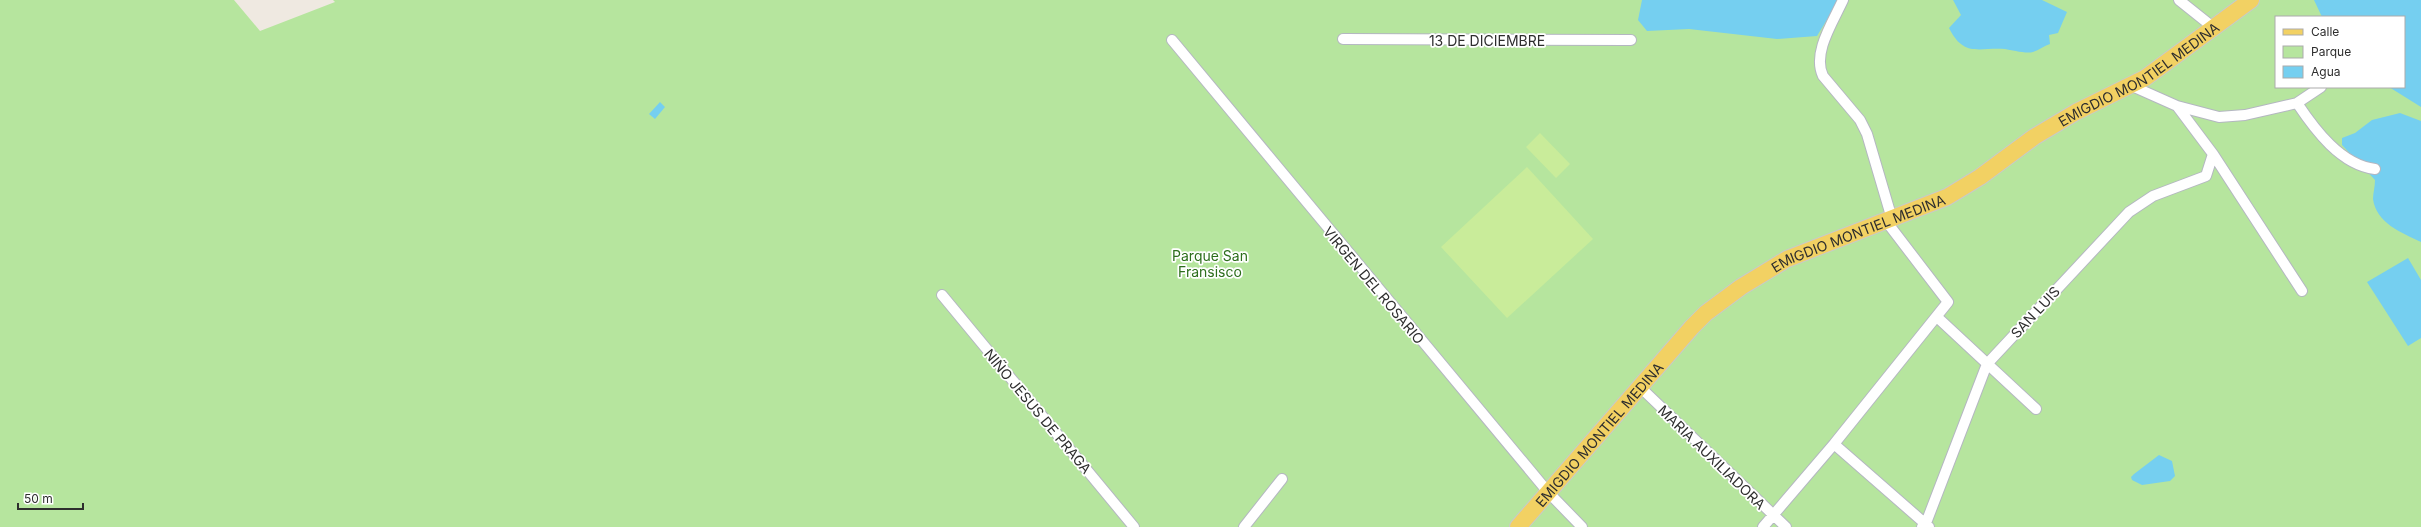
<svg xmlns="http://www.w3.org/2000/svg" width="2421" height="527" font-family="Inter,sans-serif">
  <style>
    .green { fill: #b6e59e; fill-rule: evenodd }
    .pitch { fill: #c9ec9a }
    .water { fill: #75cff0 }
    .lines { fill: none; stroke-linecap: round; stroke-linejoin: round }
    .street-casing { stroke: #b4b7c1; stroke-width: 12 }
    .primary-casing { stroke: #c9c9c9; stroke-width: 18 }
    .street { stroke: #fff; stroke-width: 10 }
    .primary { stroke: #f2d163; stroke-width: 16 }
    .labels { text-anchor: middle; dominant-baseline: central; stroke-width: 3.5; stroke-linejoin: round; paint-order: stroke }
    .street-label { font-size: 14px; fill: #2e2e2e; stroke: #fff }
    .park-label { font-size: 14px; fill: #2c6e1b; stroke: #fff }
  </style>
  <rect width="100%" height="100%" fill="#efe9e1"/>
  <!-- green -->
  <path class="green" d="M0 0H234L260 31 335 2 333 0H2414L2421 8V527H0ZM2276 17H2404V87H2276Z"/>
  <!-- pitch -->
  <path class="pitch" d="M1540 133 1570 164 1556 178 1526 147Z
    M1527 167 1593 239 1507 318 1441 247Z"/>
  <!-- water -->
  <path class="water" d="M1642 0H1839L1817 36 1777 39 1689 29 1647 31 1638 20Z
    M1953 0H2042L2067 12 2058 33 2049 35 2050 44C2044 46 2039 50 2033 52 2026 54 2012 50 2005 49 1979 47 1964 58 1949 28L1961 15Z
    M2314 0H2421V107L2389 87H2404V17H2322Z
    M660 102 665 107 655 119 649 114Z
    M2400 113 2421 121V242C2402 233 2376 223 2373 199 2373 193 2375 187 2375 180L2342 145V138L2355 133 2372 120Z
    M2408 258 2421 280V338L2408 346 2367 282Z
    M2159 455 2172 461 2175 476 2170 481 2142 485 2132 480 2131 477 2134 474Z"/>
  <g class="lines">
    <!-- street casing -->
    <g class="street-casing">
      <path id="street" d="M1843 0C1833 22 1812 53 1823 76L1860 120 1867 134 1892 219
        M2179 0 2214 28
        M1343 39 1631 40
        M1172 40 1548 492 1582 527
        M2132 86 2177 106 2213 154 2302 291
        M2297 103C2315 130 2341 165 2375 169
        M2177 106 2219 117 2245 115 2297 103 2321 87
        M942 295 1134 527
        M1937 317 2036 409
        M1639 386 1786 527
        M1834 444 1929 527
        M1244 527 1282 479
        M1763 527 1834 444 1948 302 1886 221
        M1922 527 1926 523 1987 364 2129 212 2153 196 2206 176 2213 154"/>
    </g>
    <!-- primary casing -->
    <g class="primary-casing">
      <g id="primary">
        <path id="s1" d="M1518 527 1692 327 1706 313 1741 287 1787 259 1947 197 1980 177 2034 137 2076 112 2145 78 2251 0"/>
      </g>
    </g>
    <!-- street -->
    <use href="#street" class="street"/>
    <!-- primary -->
    <use href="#primary" class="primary"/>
  </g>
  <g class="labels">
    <!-- street labels -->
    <g class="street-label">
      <text x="1487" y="40">13 DE DICIEMBRE</text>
      <text stroke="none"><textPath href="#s1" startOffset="782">EMIGDIO MONTIEL MEDINA</textPath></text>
      <text stroke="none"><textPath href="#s1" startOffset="458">EMIGDIO MONTIEL MEDINA</textPath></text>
      <text transform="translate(1374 285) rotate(50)">VIRGEN DEL ROSARIO</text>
      <text transform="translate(2035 312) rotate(-47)">SAN LUIS</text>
      <text transform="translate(1038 411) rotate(50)">NIÑO JESUS DE PRAGA</text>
      <text stroke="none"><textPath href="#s1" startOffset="123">EMIGDIO MONTIEL MEDINA</textPath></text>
      <text transform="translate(1712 457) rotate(44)">MARIA AUXILIADORA</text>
    </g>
    <!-- park labels -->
    <g class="park-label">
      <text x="1210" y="255">Parque San<tspan x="1210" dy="16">Fransisco</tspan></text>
    </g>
  </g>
  <!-- legend -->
  <rect x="2275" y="16" width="130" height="72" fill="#ffffff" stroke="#ababab"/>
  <rect x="2283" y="29" width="20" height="6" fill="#f2d163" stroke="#ababab"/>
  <text x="2311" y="36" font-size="12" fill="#2e2e2e">Calle</text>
  <rect x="2283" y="46" width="20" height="12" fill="#b6e59e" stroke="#ababab"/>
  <text x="2311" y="56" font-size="12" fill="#2e2e2e">Parque</text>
  <rect x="2283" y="66" width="20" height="12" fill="#75cff0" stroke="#ababab"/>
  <text x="2311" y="76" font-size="12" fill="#2e2e2e">Agua</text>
  <!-- scale -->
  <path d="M18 503v6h65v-6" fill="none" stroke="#2e2e2e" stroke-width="2"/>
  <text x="24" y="503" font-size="12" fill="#2e2e2e" stroke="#ffffff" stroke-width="3" paint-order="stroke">50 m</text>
</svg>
